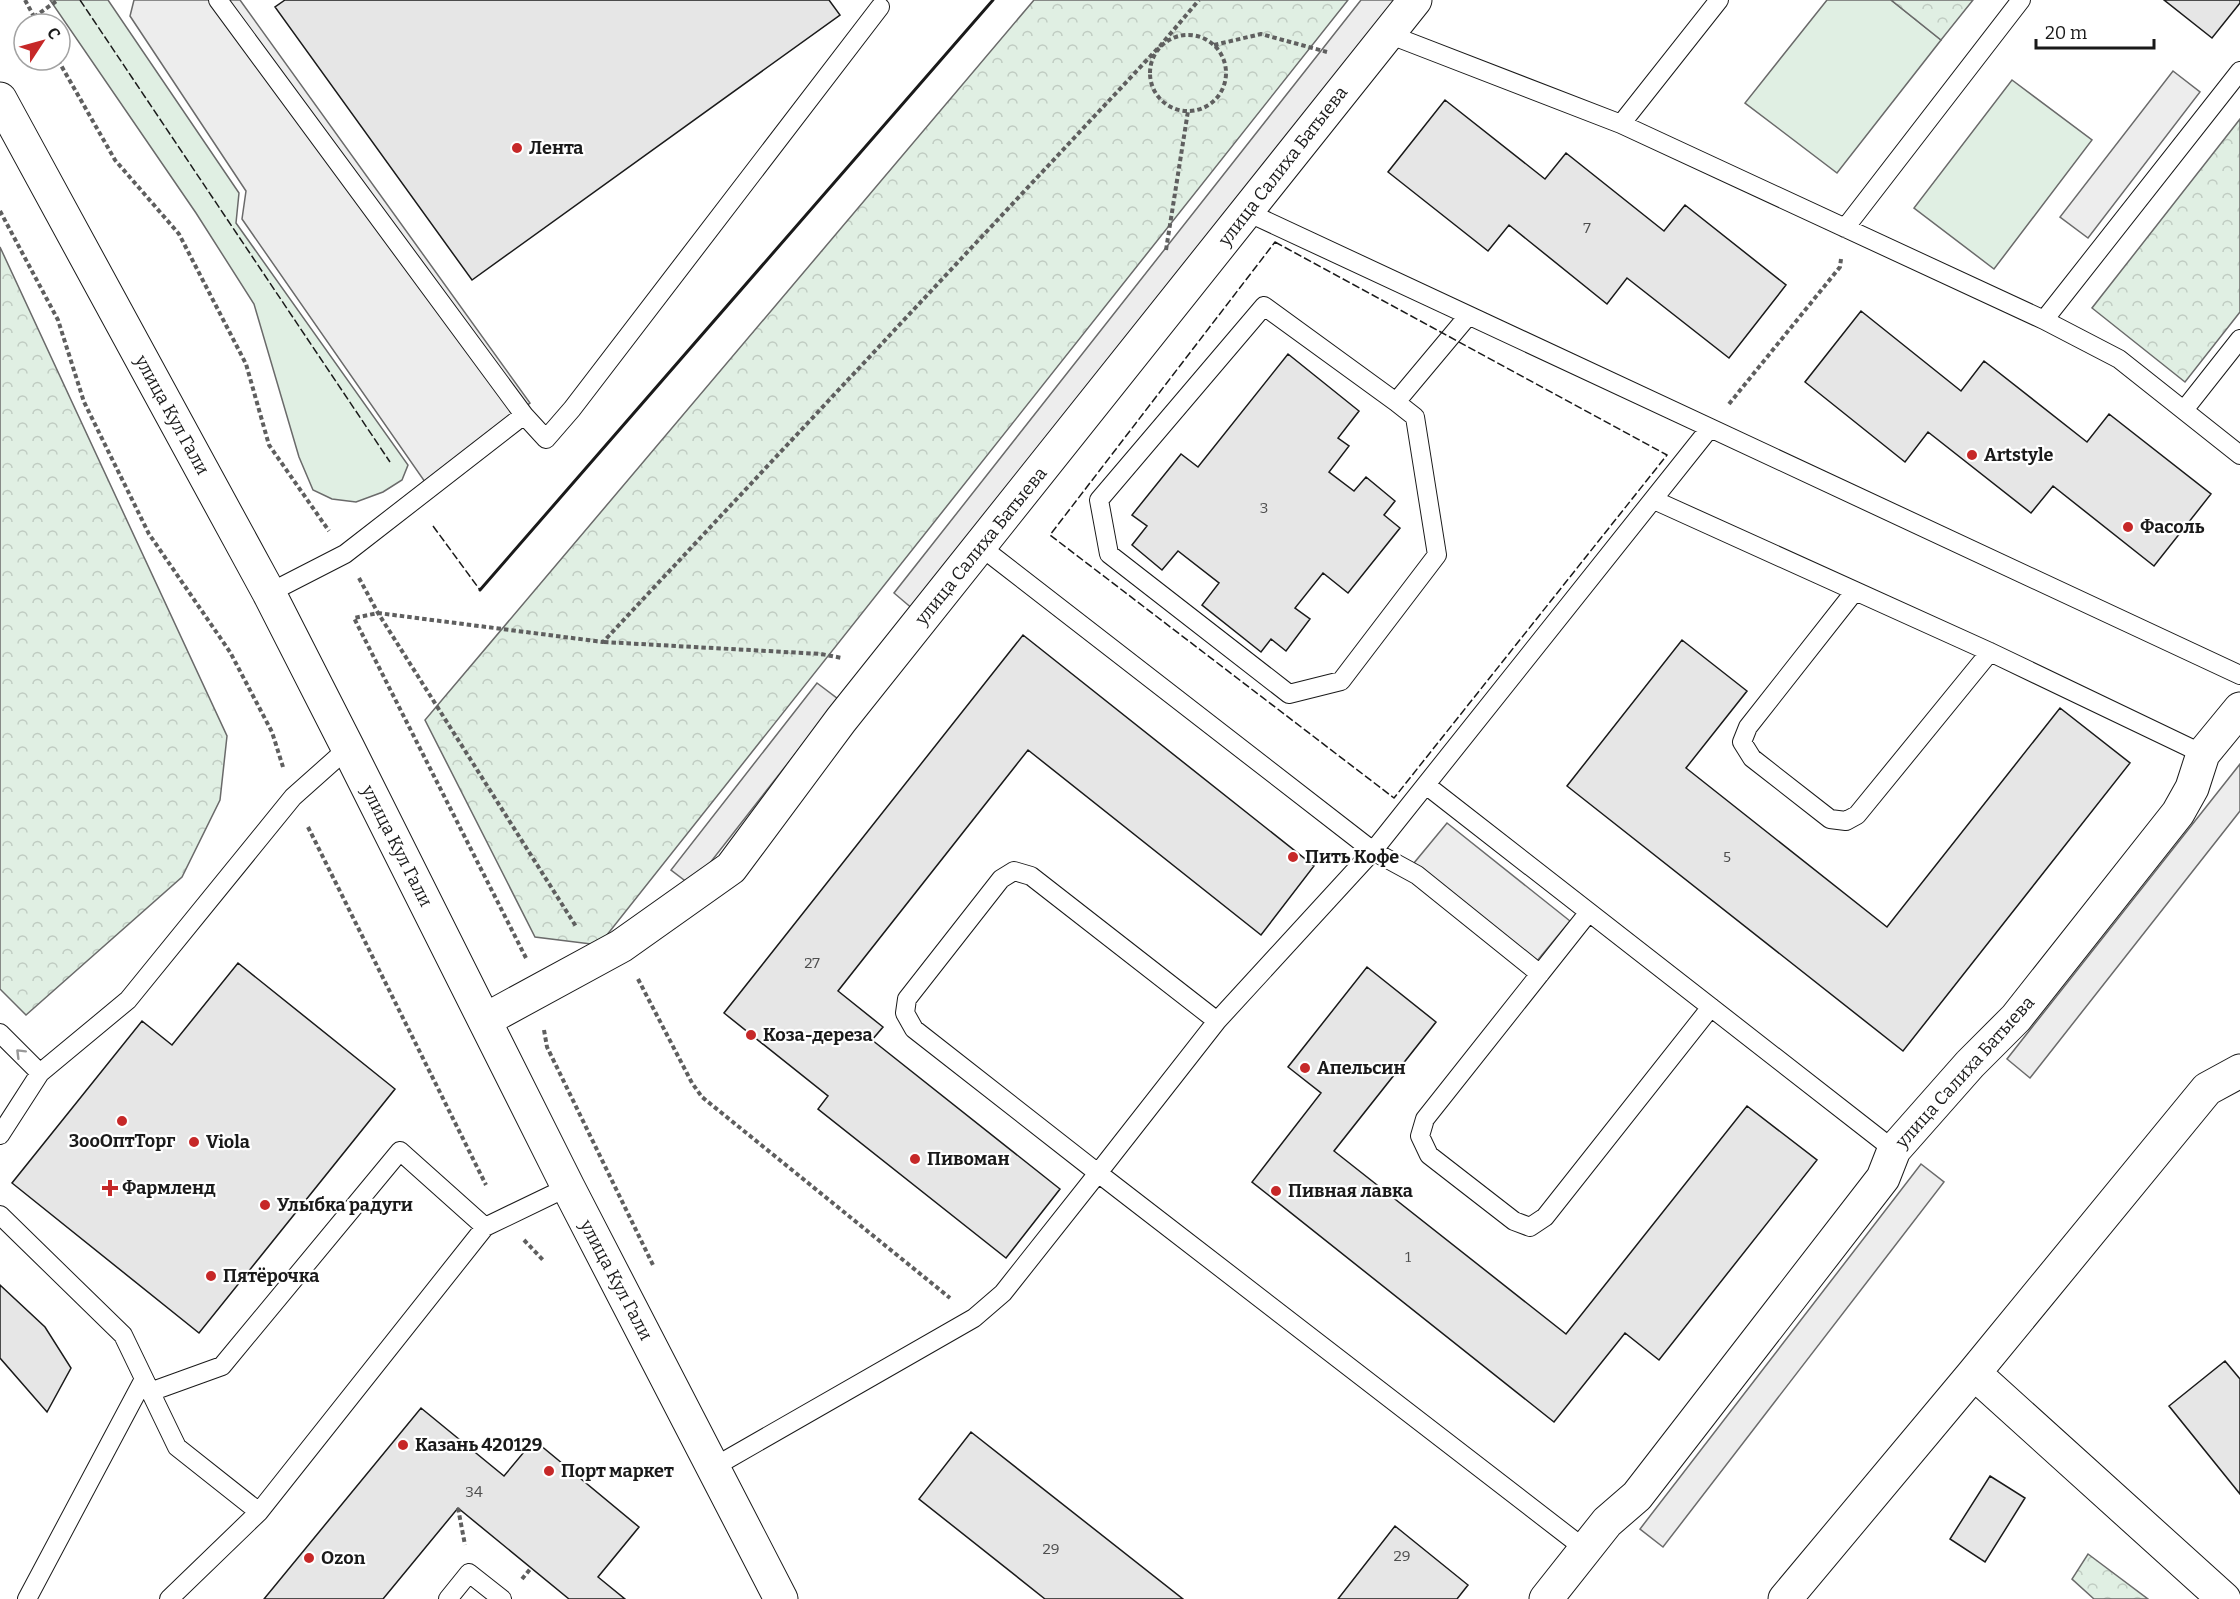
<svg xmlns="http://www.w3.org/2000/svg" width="2240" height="1599" font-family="Bitter,serif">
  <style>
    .grass { fill: #e0efe3; stroke: #6a6a6a; stroke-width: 1.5 }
    .forest { fill: url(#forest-crowns); stroke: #6a6a6a; stroke-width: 1.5 }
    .parking { fill: #ededed; stroke: #6a6a6a; stroke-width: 1.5 }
    .building { fill: #e6e6e6; stroke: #1a1a1a; stroke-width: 1.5 }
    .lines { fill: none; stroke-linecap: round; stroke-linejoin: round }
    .service-casing { stroke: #1a1a1a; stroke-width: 20 }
    .minor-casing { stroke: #1a1a1a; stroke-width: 35 }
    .tertiary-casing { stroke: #1a1a1a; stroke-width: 35 }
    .path { stroke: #5f5f5f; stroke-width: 4; stroke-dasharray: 4.5 3; stroke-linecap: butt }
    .service { stroke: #fff; stroke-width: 18 }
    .minor { stroke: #fff; stroke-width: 33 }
    .tertiary { stroke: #fff; stroke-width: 33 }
    .fence { stroke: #1a1a1a; stroke-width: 1.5; stroke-dasharray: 8 3; stroke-linecap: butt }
    .wall { stroke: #1a1a1a; stroke-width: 3 }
    .oneway { stroke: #989898 }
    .poi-dot { fill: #c62828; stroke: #fff; stroke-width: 2 }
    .labels { text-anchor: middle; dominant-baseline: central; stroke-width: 4.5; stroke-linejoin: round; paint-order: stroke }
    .number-label { font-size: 15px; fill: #4d4d4d }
    .poi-label { font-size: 18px; font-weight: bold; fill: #1a1a1a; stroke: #fff; text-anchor: start }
    .street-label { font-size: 18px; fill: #1a1a1a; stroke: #fff }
  </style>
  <defs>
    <pattern id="forest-crowns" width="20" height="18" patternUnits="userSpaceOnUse" patternTransform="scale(1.5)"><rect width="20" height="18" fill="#e0efe3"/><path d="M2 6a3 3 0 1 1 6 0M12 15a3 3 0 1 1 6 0" fill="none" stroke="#c0ccc2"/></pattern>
  </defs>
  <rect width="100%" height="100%" fill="#fff"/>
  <!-- grass -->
  <path class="grass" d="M50 0H108L239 193 236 223 408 465 402 480 383 492 356 502 332 499 313 490 299 457 254 304 196 213Z
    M1827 0H1891L1941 40 1837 173 1745 103Z
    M2012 80 2092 140 1994 269 1914 208Z"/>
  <!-- forest -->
  <path class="forest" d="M1034 0H1348L599 945 535 937 425 720Z
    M1891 0H1973L1941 40Z
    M2240 119V312L2185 382 2092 308Z
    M0 247 227 736 220 800 182 877 26 1015 0 989Z
    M2088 1554 2148 1599H2094L2072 1579Z"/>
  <!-- parking -->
  <path class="parking" d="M134 0H240L530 403 425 482 242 219 246 191 130 16Z
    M1361 0H1395L914 610 894 593Z
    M2173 71 2200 92 2088 238 2060 217Z
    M817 683 838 699 692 886 671 870Z
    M2240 764V811L2030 1078 2007 1059Z
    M1447 823 1570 921 1537 961 1414 863Z
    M1921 1164 1944 1182 1663 1547 1640 1529Z"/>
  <!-- building -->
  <path class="building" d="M285 0H829L840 15 472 280 275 7Z
    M2164 0H2240V3L2212 38Z
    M1445 100 1545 179 1566 153 1664 231 1685 205 1786 285 1729 358 1627 278 1607 304 1509 225 1488 251 1388 172Z
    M1861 311 1961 391 1984 361 2087 442 2109 414 2211 494 2154 566 2053 486 2031 513 1928 432 1905 462 1805 382Z
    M1288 354 1359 411 1338 438 1349 446 1329 472 1354 491 1366 477 1395 501 1384 515 1400 528 1348 593 1323 573 1295 608 1310 619 1286 651 1271 639 1261 652 1202 605 1219 583 1178 551 1162 570 1132 545 1147 526 1132 515 1181 454 1198 467Z
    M1023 635 1314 866 1261 935 1028 750 838 991 883 1027 872 1040 1060 1189 1006 1258 818 1109 828 1096 724 1013Z
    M1682 640 1747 691 1686 768 1887 927 2060 708 2130 763 1903 1051 1567 786Z
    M238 963 395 1089 199 1333 12 1183 142 1021 172 1045Z
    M1367 967 1436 1022 1334 1151 1566 1334 1747 1106 1817 1160 1659 1360 1625 1333 1554 1422 1252 1182 1321 1093 1288 1067Z
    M0 1285 45 1327 71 1368 47 1412 0 1358Z
    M2225 1361 2240 1379V1494L2169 1406Z
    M421 1408 504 1476 534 1440 639 1527 598 1577 625 1599H569L458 1508 383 1599H264Z
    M971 1432 1183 1599H1045L919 1499Z
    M1990 1476 2025 1498 1985 1562 1950 1539Z
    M1395 1526 1468 1585 1457 1599H1338Z"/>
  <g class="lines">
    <!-- service casing -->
    <g class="service-casing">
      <path id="service" d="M218 0 524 415 345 554 269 593
        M1388 34 1621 124 2044 320 2119 359 2240 455
        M1621 124 1719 0
        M1247 212 2240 675
        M1845 228 2021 0
        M2044 320 2240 71
        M1396 402 1264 306 1099 500 1109 554 1289 694 1341 681 1437 555 1415 417 1396 402 1468 316
        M2184 410 2240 339
        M524 415 546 439 572 409 880 7
        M1654 500 1990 652 2203 754
        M981 547 1373 851 1417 875 1540 974
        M1855 591 1748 727 1742 742 1752 758 1830 819 1846 821 1857 815 1990 652
        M1426 785 1894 1150
        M1589 912 1425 1119 1420 1136 1429 1155 1514 1221 1530 1227 1545 1217 1711 1007
        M0 1033 40 1073
        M0 1135 40 1073 128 1000 293 797 348 748
        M0 1215 123 1335 177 1447 259 1512
        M150 1392 222 1366 400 1151 485 1227
        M714 1467 974 1318 1003 1293 1098 1173 914 1029 905 1013 907 999 1001 879 1014 871 1031 876 1217 1021
        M1585 1549 1098 1173 1217 1021 1373 851 1710 428
        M27 1599 144 1379
        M169 1599 259 1512 485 1227 568 1187
        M448 1599 469 1573 502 1599"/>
    </g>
    <!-- minor casing -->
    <g class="minor-casing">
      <path id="minor" d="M485 1020 621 946 731 868 841 720 1415 0
        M1974 1373 2224 1599
        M1546 1599 1607 1522 1637 1496 1883 1178 1894 1150 1970 1064 2016 1018 2178 813 2192 788 2203 754 2240 709
        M1785 1599 1974 1373 2207 1089 2240 1071"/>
    </g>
    <!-- tertiary casing -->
    <g class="tertiary-casing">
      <path id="tertiary" d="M0 99 269 593 348 748 568 1187 781 1599"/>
    </g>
    <!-- path -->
    <path class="path" d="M25 0 38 24
      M34 17 58 0
      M1150 73a38 38 0 1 1 76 0a38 38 0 1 1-76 0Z
      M1214 45 1261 34 1327 52
      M58 60 115 160 179 234 246 364 269 445 329 531
      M0 211 58 320 84 402 149 534 230 652 272 732 283 767
      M1166 250 1188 111
      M1729 404 1840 267 1841 259
      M359 578 378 613 577 928
      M604 642 821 654 842 658
      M308 827 486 1185
      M526 958 354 618 378 613 603 642 1160 46 1199 0
      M638 979 692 1083 702 1097 950 1298
      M544 1030 547 1047 653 1265
      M524 1240 544 1261
      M458 1508 465 1545
      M522 1579 531 1568"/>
    <!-- service -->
    <use href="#service" class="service"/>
    <!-- minor -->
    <use href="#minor" class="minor"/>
    <!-- tertiary -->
    <use href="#tertiary" class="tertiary"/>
    <!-- fence -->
    <path class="fence" d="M80 0 390 462
      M1275 242 1667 455 1394 798 1050 535Z
      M433 526 480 590"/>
    <!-- wall -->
    <path class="wall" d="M480 590 993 0"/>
  </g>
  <!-- one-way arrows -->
  <defs><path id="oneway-chevron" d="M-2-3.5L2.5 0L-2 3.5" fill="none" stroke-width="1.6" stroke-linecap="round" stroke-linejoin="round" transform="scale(1.5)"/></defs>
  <use class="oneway" href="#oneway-chevron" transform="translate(20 1053) rotate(-135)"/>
  <!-- markers -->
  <g class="poi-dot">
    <circle cx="517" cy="148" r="6"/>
    <circle cx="1972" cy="455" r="6"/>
    <circle cx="2128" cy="527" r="6"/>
    <circle cx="1293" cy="857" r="6"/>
    <circle cx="751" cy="1035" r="6"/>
    <circle cx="1305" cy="1068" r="6"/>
    <circle cx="122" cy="1121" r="6"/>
    <circle cx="194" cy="1142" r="6"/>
    <circle cx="915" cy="1159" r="6"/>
    <path d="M107 1179h6v6h6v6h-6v6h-6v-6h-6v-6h6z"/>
    <circle cx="1276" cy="1191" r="6"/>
    <circle cx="265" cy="1205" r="6"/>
    <circle cx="211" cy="1276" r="6"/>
    <circle cx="403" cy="1445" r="6"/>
    <circle cx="549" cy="1471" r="6"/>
    <circle cx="309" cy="1558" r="6"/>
  </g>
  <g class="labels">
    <!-- number labels -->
    <g class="number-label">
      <text x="1587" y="228">7</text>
      <text x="1264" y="508">3</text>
      <text x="1727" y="857">5</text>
      <text x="812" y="963">27</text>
      <text x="1408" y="1257">1</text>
      <text x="474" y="1492">34</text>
      <text x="1051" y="1549">29</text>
      <text x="1402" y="1556">29</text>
    </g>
    <!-- poi labels -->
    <g class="poi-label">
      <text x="529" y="148">Лента</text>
      <text x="1984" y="455">Artstyle</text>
      <text x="2140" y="527">Фасоль</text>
      <text x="1305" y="857">Пить Кофе</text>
      <text x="763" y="1035">Коза-дереза</text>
      <text x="1317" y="1068">Апельсин</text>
      <text x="122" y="1141" text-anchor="middle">ЗооОптТорг</text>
      <text x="206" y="1142">Viola</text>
      <text x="927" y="1159">Пивоман</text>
      <text x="122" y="1188">Фармленд</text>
      <text x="1288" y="1191">Пивная лавка</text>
      <text x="277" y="1205">Улыбка радуги</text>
      <text x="223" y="1276">Пятёрочка</text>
      <text x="415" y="1445">Казань 420129</text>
      <text x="561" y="1471">Порт маркет</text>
      <text x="321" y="1558">Ozon</text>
    </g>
    <!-- street labels -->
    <g class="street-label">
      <text transform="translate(1283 166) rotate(-52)">улица Салиха Батыева</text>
      <text transform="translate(172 415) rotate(61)">улица Кул Гали</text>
      <text transform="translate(981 546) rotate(-51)">улица Салиха Батыева</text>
      <text transform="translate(397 846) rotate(63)">улица Кул Гали</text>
      <text transform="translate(1965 1072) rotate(-48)">улица Салиха Батыева</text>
      <text transform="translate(616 1280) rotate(62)">улица Кул Гали</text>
    </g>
  </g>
  <!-- north arrow -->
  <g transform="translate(42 42) rotate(54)"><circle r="28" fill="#ffffff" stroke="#a3a3a3" stroke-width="1.5"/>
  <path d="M0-4.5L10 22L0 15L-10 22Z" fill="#c62828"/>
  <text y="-9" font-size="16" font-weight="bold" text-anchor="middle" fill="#1a1a1a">С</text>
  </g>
  <!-- scale -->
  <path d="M2036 39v9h118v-9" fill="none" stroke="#1a1a1a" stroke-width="3"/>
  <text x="2045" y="39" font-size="18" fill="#1a1a1a" stroke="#ffffff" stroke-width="4.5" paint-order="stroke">20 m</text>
</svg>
